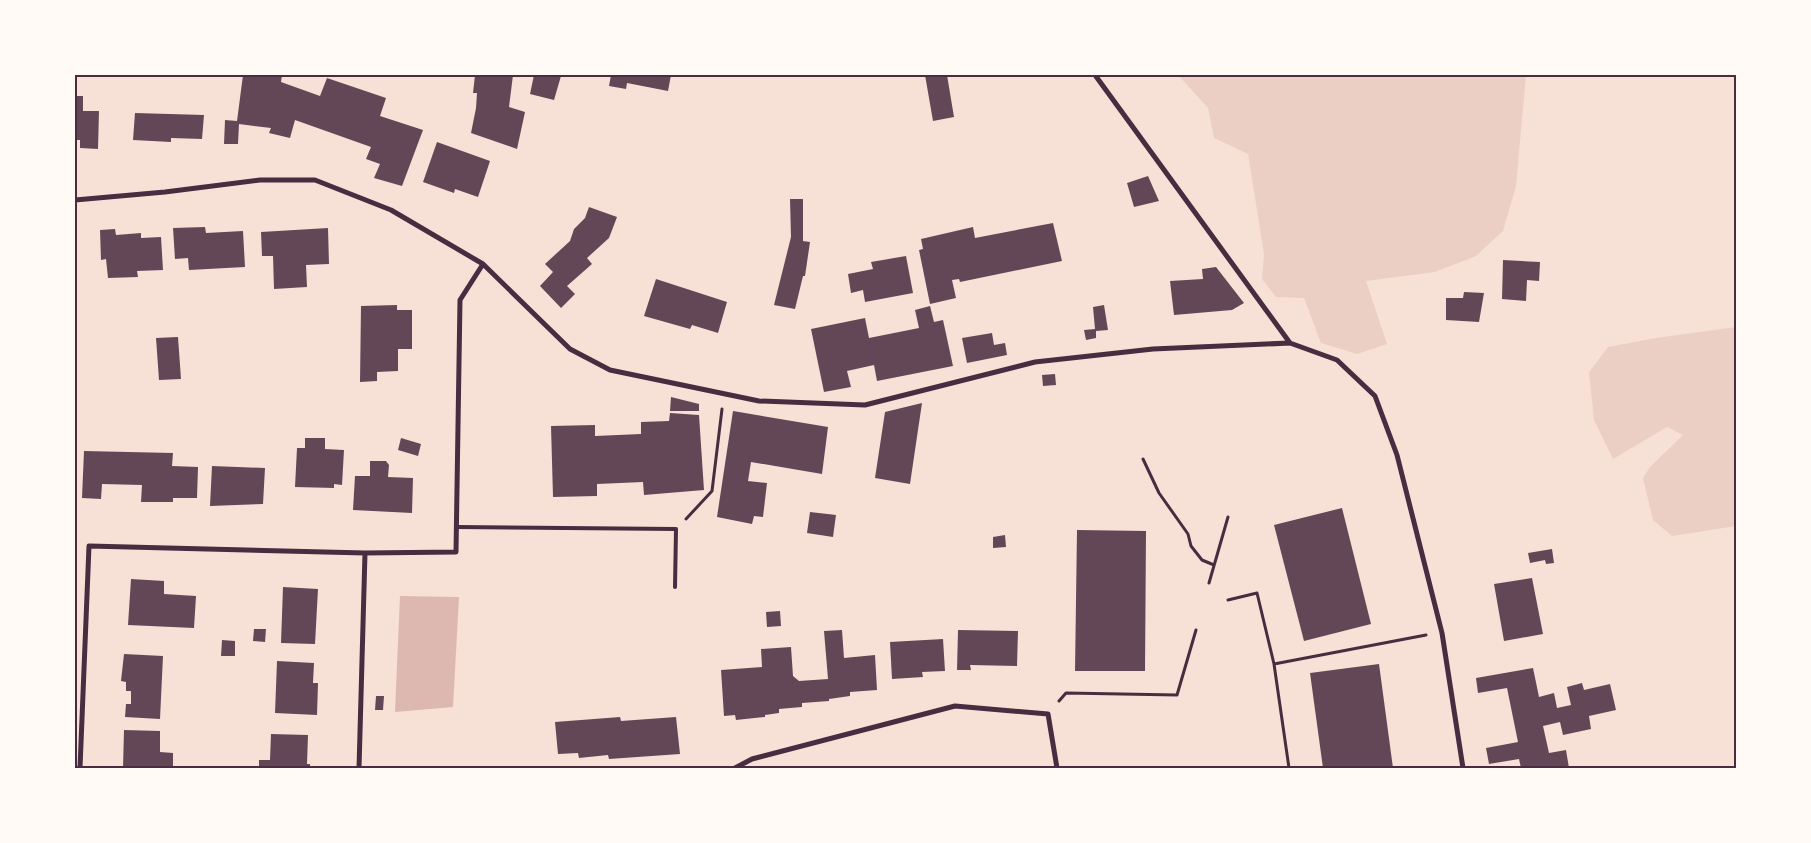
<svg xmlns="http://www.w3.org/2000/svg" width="1811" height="843" font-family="'Roboto Serif',serif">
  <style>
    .green { fill: #ebcfc5 }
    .water { fill: #dcb8b0 }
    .building { fill: #644757 }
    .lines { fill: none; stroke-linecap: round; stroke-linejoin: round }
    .path { stroke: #4a2c40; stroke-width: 3 }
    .service { stroke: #4a2c40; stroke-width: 4 }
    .minor { stroke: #4a2c40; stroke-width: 5 }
    .neatline { fill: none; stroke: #4a2c40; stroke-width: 2 }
  </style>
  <rect width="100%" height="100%" fill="#f7e1d7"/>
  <!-- green -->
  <path class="green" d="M1178 75H1526L1516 186 1503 231 1476 256 1435 272 1366 281 1387 344 1357 354 1321 343 1304 298 1276 297 1262 279 1264 254 1248 154 1214 138 1208 108Z
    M1736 327V526L1672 536 1653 520 1643 478 1650 467 1683 435 1667 427 1613 459 1594 420 1589 372 1608 347 1656 338Z"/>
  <!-- water -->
  <path class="water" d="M400 596 459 597 453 707 395 712Z"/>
  <!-- building -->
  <path class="building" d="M243 75H282L281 82 320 96 327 78 386 98 380 116 423 130 402 186 374 178 380 164 366 159 371 147 295 120 290 138 269 133 271 128 239 124 238 144H224L225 120 237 121Z
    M475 75H513L509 107 525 112 517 149 471 133 476 108 477 93H473Z
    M534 75 561 76 554 100 530 94Z
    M611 75H671L668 91 627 83 626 89 609 86Z
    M925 75H947L954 117 933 121Z
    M75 96H83V111H99L98 149 80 148V140H75Z
    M135 113 204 115 202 139 171 138V142L133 140Z
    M437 142 490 161 478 197 455 189 454 193 423 182Z
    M1148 176 1159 201 1134 207 1127 183Z
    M790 199H803V241L810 242 805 276H803L795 309 774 305 791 237Z
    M589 207 617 217 609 238 587 258 592 264 567 286 575 294 561 308 540 286 553 272 545 264 570 241 574 229 585 218Z
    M1053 223 1062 261 960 282 959 279 952 280 956 298 930 304 919 250 923 249 921 239 973 227 975 238Z
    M205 227 206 233 243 231 245 267 189 270 188 258 175 259 173 228Z
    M328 228 329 264 306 265 307 287 274 289 273 256H262L261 232Z
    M115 229 116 235 141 233V238L161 237 163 270 137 271 138 277 108 278 106 259 101 260 100 230Z
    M906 256 913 293 865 302 863 290 851 293 848 274 873 269 871 262Z
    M1503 260 1540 262 1539 281 1527 280 1526 301 1502 299Z
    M1216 267 1244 303 1232 310 1174 315 1170 281 1203 279 1202 269Z
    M656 279 727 302 718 333 692 325 690 329 644 316Z
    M1464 292 1484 293 1479 322 1446 320V298H1463Z
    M397 305V310H412V349H398V371L377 372V381L360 382 361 306Z
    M1104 305 1108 330 1096 331V338L1086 340 1084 330 1095 329 1093 307Z
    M930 306 934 322 943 320 953 366 877 381 874 365 847 371 851 387 824 392 811 329 865 318 869 338 919 328 915 310Z
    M992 333 994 345 1005 343 1007 355 967 363 962 338Z
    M178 337 181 379 159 380 156 338Z
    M1055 374 1056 385 1043 386 1042 375Z
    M671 397 699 404V411H670Z
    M922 403 910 484 875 478 885 412Z
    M733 411 828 427 822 474 751 462 748 481 767 483 763 517 754 516 752 524 717 517Z
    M670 413 699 415 704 490 644 495 643 482 597 484V496L553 497 551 426 595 425V436L641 434V422L669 421Z
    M305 438H325V449L344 450 342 485 334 484V488L295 487 297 448H305Z
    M401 438 421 444 418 456 398 450Z
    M84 451 173 453 172 466 198 467 197 498H173V502H141L142 485 102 484 101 499 82 498Z
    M370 461H386L389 465 388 477 413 478 412 513 353 510 355 476H370Z
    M212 466 265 468 263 504 210 506Z
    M1342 508 1371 624 1304 641 1274 525Z
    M810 512 836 515 833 537 807 533Z
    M1077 530 1146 531 1145 671H1075Z
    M1005 535 1006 547 993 548V537Z
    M1552 549 1554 563 1546 564 1545 560 1530 563 1528 553Z
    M1532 578 1543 634 1504 641 1494 584Z
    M131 579 164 581V594L196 596 194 628 128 625Z
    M283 587 318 589 315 644 281 643Z
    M780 611 781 626 767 627 766 612Z
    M254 629H266L265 642 253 641Z
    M842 630 844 658 875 655 877 690 850 692V696L829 699V701L802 703V707L779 709V713L765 715V717L736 720 735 715 724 716 721 670 762 667 761 649 791 647 793 676 799 681 828 679 824 631Z
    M958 630 1018 631 1017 666 970 665 971 670H957Z
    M943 639 945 671 922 672 923 677 892 679 890 642Z
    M222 640 235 641V656H221Z
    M124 654 163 656 160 719 125 717 126 704H131V691H126V682L121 681Z
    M277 661 314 663 313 683H318L317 715 275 713Z
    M1379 664 1393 768H1323L1310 673Z
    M1533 668 1539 697 1554 693 1557 708 1571 705 1567 687 1582 683 1584 690 1610 684 1616 710 1589 716 1591 729 1563 735 1560 722 1543 726 1549 753 1566 750 1569 768H1521L1519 759 1489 764 1486 748 1518 742 1507 688 1478 693 1476 678Z
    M376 696H384L383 710H375Z
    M620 717 621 721 676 717 680 754 609 759 608 755 579 758 578 753 558 754 555 722Z
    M124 730 160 731V752L173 753V768H123Z
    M271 734 308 735 307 764H310V768H259V760H270Z"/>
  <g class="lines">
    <!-- path -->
    <path class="path" d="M1143 459 1159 493 1188 534 1191 546 1202 560 1214 565
      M686 519 712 491 722 409
      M1209 583 1228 517
      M1228 600 1257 593 1274 664 1289 768
      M1274 664 1426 635
      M1059 701 1066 693 1177 695 1196 630"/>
    <!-- service -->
    <path class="service" d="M457 527 676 529 675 587"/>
    <!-- minor -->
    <path class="minor" d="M1095 75 1290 343
      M75 200 165 192 260 180H315L391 210 483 264 570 349 610 370 759 401 865 405 1035 362 1153 349 1290 343 1337 360 1375 396 1397 455 1442 633 1463 768
      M80 768 89 546 365 553 456 552 460 300 483 264
      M359 768 365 553
      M735 768 752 759 955 706 1048 714 1057 768"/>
  </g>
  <!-- border -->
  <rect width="1811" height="843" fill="none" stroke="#fffaf5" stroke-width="152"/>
  <rect x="76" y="76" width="1659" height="691" class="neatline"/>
</svg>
